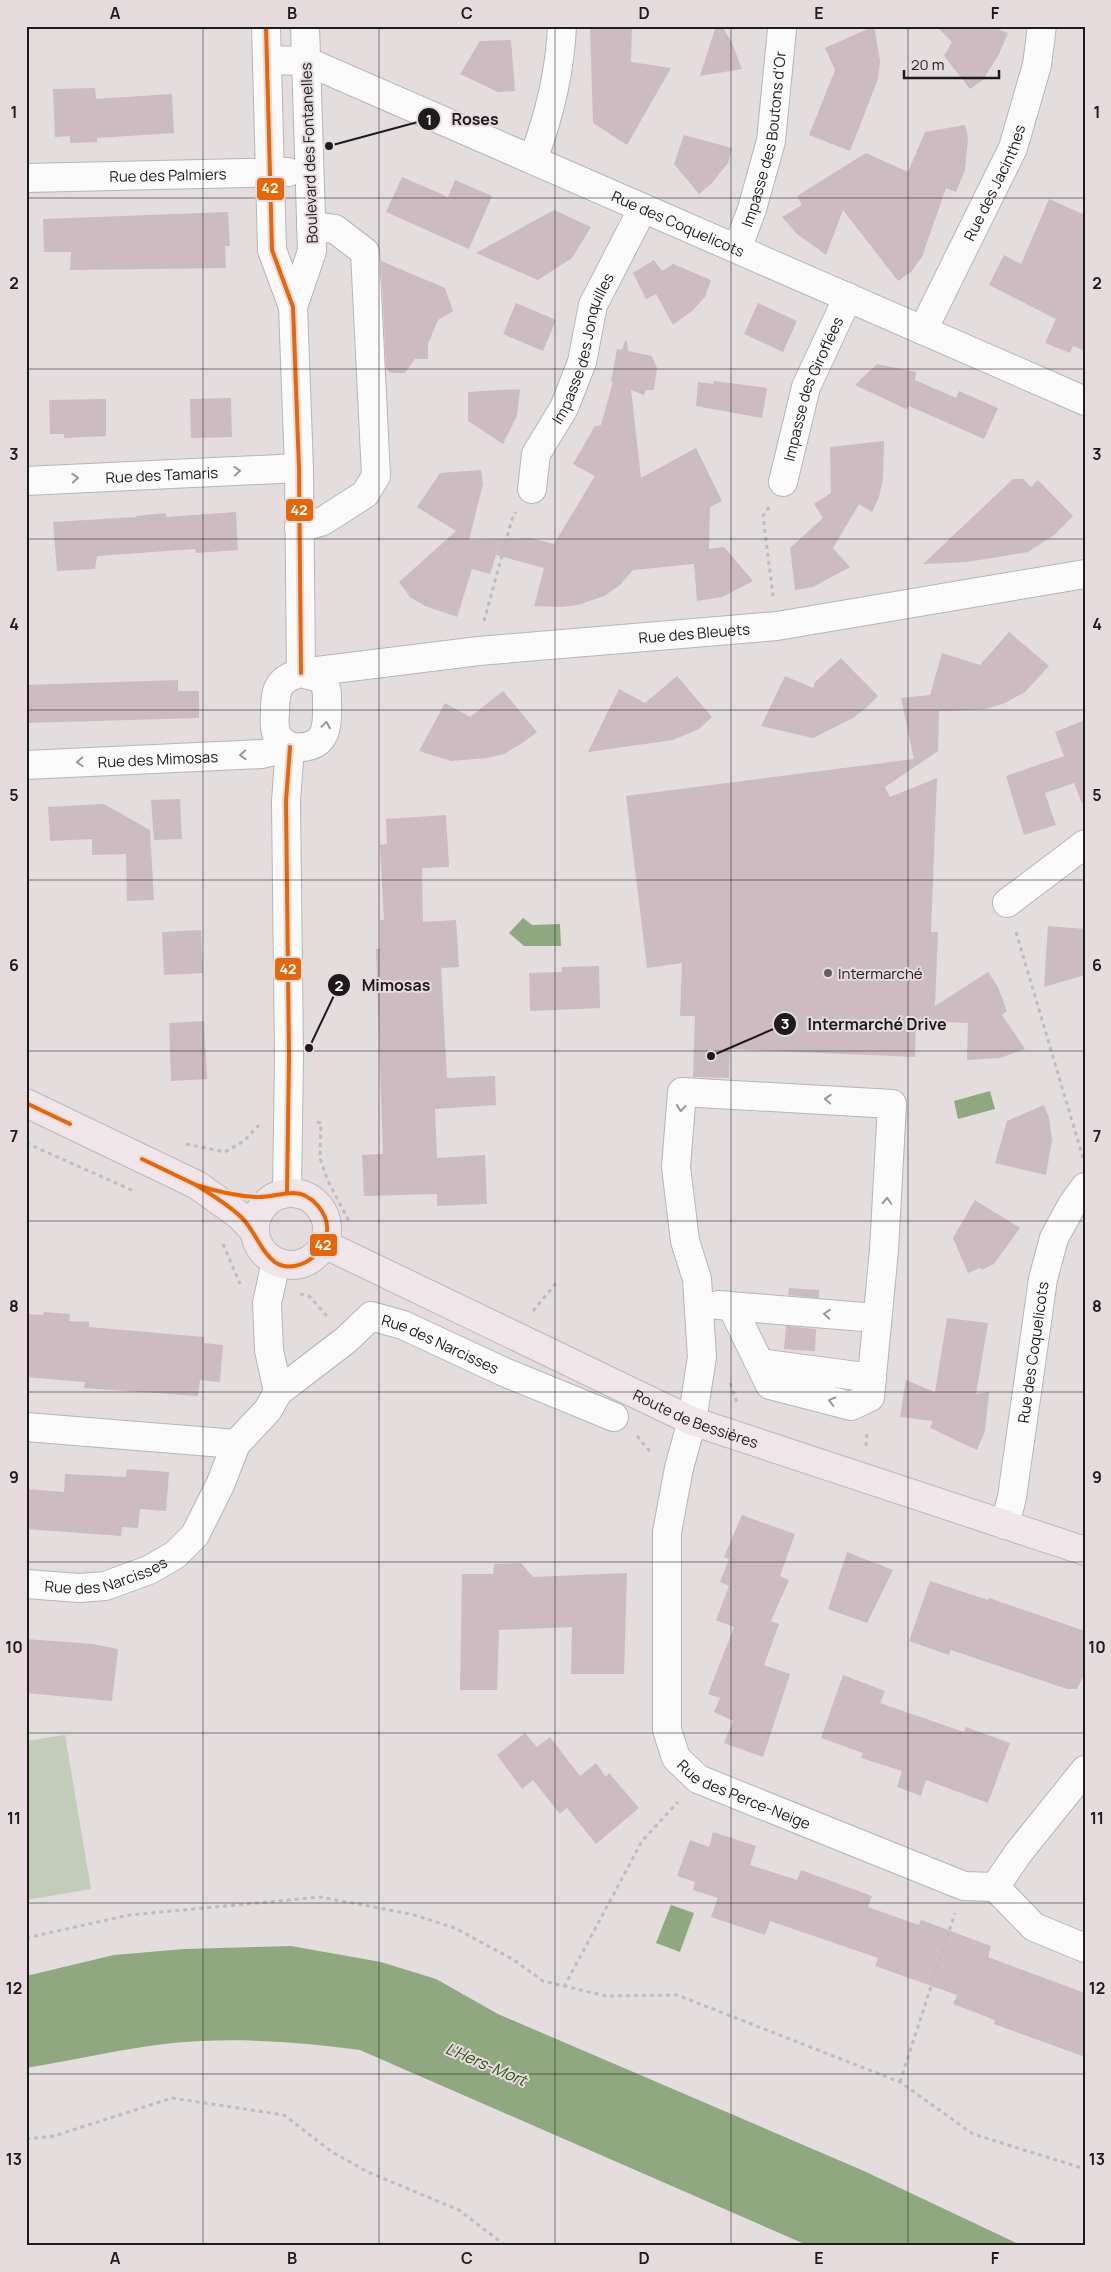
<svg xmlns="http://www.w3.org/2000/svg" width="1111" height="2272" font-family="Manrope,sans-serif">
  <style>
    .green { fill: #c1cdb8 }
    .water { fill: #90a880 }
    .building { fill: #ccbbc0 }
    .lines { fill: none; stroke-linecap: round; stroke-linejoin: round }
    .minor-casing { stroke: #b8b4b5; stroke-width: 30 }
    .major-casing { stroke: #bbb9b9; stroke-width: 30 }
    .path { stroke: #bdbdbd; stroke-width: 3; stroke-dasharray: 4 4; stroke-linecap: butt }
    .minor { stroke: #fbfafa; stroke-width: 28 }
    .major { stroke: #f0e6e9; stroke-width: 28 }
    .bus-1-casing { stroke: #e5dbdd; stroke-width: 8 }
    .bus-1 { stroke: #e46809; stroke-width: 4 }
    .oneway { stroke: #989696 }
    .grid { fill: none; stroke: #1e1b1c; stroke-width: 1; stroke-opacity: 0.55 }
    .poi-dot { fill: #635f60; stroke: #e5dbdd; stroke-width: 2 }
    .labels { text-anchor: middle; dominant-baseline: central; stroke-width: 4; stroke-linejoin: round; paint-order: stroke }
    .street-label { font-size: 15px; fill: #1e1b1c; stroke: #e5dbdd }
    .poi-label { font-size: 15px; fill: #1e1b1c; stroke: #e5dbdd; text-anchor: start }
    .water-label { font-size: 16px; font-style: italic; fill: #2e5215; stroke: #e5dbdd }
    .leader { fill: none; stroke: #1e1b1c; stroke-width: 2 }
    .callout-dot { fill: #1e1b1c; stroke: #e5dbdd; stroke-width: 2 }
    .mark-label { font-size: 15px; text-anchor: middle; font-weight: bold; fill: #fff }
    .callout-label { font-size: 16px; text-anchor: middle; font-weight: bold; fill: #1e1b1c; stroke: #e5dbdd; stroke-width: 4; stroke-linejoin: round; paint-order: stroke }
    .line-badge { stroke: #e5dbdd; stroke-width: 2 }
    .badge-label { font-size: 14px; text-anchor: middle; font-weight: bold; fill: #fff }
    .neatline { fill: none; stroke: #1e1b1c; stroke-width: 2 }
    .grid-label { font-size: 16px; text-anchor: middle; font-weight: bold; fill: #1e1b1c }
  </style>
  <rect width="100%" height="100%" fill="#e3ddde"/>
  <!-- green -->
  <path class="green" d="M65 1735 91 1889 26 1900V1741Z"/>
  <!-- water -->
  <path class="water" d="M523 918 532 925 560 924 561 946H524L509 933Z
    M990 1091 995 1109 958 1119 954 1101Z
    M671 1905 694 1913 680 1952 656 1943Z
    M291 1946 381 1962 436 1979 498 2014 864 2171 1023 2246H809L360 2050C299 2042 235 2037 173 2043 124 2048 75 2060 26 2068V1976L114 1955 184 1949Z"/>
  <!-- building -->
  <path class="building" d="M590 26H632L631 62 671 68 627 145 593 123Z
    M716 26H722L732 43 742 69 700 76Z
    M874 26 880 61 878 79 850 151 809 135 835 70 825 48Z
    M936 26H990L1008 33 999 54 983 80 970 89 944 56 952 42Z
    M511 40 515 91 498 92 460 74 480 41Z
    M95 88 96 99 172 94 174 133 97 138V142L70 143V136L55 137 53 89Z
    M965 125 968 138 965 170 956 192 946 188 922 257 911 272 898 281 843 210 826 255 797 234 782 217 802 205 797 196 866 153 908 172 925 132Z
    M684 135 732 148 728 163 712 183 699 194 674 164Z
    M402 177 448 197 455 180 492 196 469 249 386 212Z
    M1049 199 1085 215V351L1073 346 1070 353 1045 343 1056 319 989 285 1004 255 1021 264Z
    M554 210 591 227 572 258 538 280 476 253Z
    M228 212 230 246H225L226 268 70 270 71 252H44L43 219Z
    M654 260 662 271 673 264 711 280 705 297 692 311 673 325 656 294 646 299 633 273Z
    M381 261 445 288 453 311 438 320 428 344V359H415L405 373H391L386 368Z
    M516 303 556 320 543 351 503 334Z
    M758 303 797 321 783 352 744 334Z
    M625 341H627L628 351 652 356 657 368 654 390H646L644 395 631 390 641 478 696 448 722 501 710 507 709 549 724 547 753 581 722 597 697 601 694 564 633 570 620 585 604 596 578 605 562 607 534 606 544 568 496 555 490 574 472 569 457 617 425 606 410 597 399 582 456 531 417 507 440 473 481 470 483 484 469 540 531 538 554 544 595 476 573 464 595 426 601 425 613 382H611L617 349 622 350Z
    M877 364 916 372 915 380 956 398 959 391 998 408 984 439 909 406 906 409 855 385Z
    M714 381 767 388 762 418 696 406 698 382 713 384Z
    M520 389 517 416 503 444 468 421V392Z
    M231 398 232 437 191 438 190 399Z
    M106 399V436L64 438V434H50L49 400Z
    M884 441 883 479 879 497 872 512 859 504 833 548 850 567 813 587 795 590 790 548 823 518 814 504 831 493 830 447Z
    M1013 479H1023L1031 487 1038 480 1073 516 1054 535 1028 552 967 562 923 564Z
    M236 512 238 550 196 553 195 549 97 556 95 569 57 571 53 522 136 517V516L166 513V517Z
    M1009 632 1049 666 1025 692 1005 703 986 709 939 711 938 751 885 787 890 797 937 778 931 932H938L935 1006 988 972 998 987 1007 1011 1002 1015 1025 1049 1000 1058 967 1060 968 1023 916 1021 915 1057 730 1049 729 1078 693 1077 695 1016H680L682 963 647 968 626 796 914 759 901 698 930 695 942 653 980 665Z
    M841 658 878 696 867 707 853 718 813 738 761 726 785 676 813 688 815 682Z
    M677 676 712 717 699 729 673 740 588 752 619 689 645 703Z
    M178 680V691H199V718L26 723V685Z
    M503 691 537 732 524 742 504 754 487 758 451 761 419 751 445 703 470 717Z
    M1085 720V804H1082L1074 783 1045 793 1056 825 1024 835 1006 776 1064 756 1055 732Z
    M180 799 182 839 154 840 151 800Z
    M104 804 150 830 154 900 127 901 126 854 92 855V839L50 841 48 807Z
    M446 815 449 867 422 868 423 922 456 920 459 967 441 968 447 1078 495 1076 496 1105 435 1109 437 1158 485 1155 487 1204 437 1206V1194L364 1196 362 1155 383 1154 376 949H380V920H384L380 845 387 844 386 819Z
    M1048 926 1085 929V975L1044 987Z
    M201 930 203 973 164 975 162 932Z
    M599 966 600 1008 530 1011 529 973 562 972V967Z
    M204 1021 207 1079 171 1081 169 1023Z
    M1044 1105 1049 1118 1052 1140 1046 1175 995 1163 1007 1121Z
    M975 1200 1020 1228 994 1264 982 1270 980 1268 968 1273 953 1238Z
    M789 1288 819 1290V1298L788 1295Z
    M44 1312 70 1314 69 1321 89 1322V1327L204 1337V1343L223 1345 220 1382 200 1380 198 1396 84 1388 85 1382 26 1377V1314L43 1315Z
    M947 1318 988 1323 976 1394 989 1392 985 1431 977 1450 930 1428 933 1421 900 1417 906 1380 935 1392Z
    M786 1326 816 1329 815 1351 784 1349Z
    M127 1469 169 1472 166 1511 140 1509 138 1528 122 1527 121 1536 26 1529V1489L64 1492 65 1474 126 1477Z
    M742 1515 795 1534 780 1576 789 1580 771 1621 779 1624 764 1665 790 1674 763 1757 724 1743 733 1721 714 1712 720 1698 708 1694 734 1627 716 1620 729 1586 720 1582 729 1559 724 1557Z
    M847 1552 893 1570 867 1623 828 1609Z
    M521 1563 533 1577 627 1573 624 1674H571L572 1627 499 1630 497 1690H460L462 1574H493L494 1564Z
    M930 1581 988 1600 989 1598 1085 1631V1673L1077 1689H1067L951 1650 949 1655 909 1641Z
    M26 1639 93 1644 118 1649 112 1701 26 1693Z
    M843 1675 885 1691 880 1703 964 1732 966 1727 1010 1743 988 1803 926 1780 921 1796 897 1787 902 1771 861 1758 863 1753 821 1738Z
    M525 1733 537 1747 550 1737 580 1776 596 1763 606 1777 609 1773 639 1808 596 1844 567 1808 560 1814 533 1780 522 1789 497 1755Z
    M713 1832 756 1846 750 1865 797 1880 801 1870 872 1896 868 1907 919 1925 921 1920 991 1946 988 1957 1085 1993V2057L994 2024 995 2020 953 2004 957 1995 875 1966 878 1958 770 1921 765 1935 711 1917 718 1898 693 1890 695 1882 677 1876 690 1840 709 1847Z"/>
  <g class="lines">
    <!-- minor casing -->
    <g class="minor-casing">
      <g id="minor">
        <path d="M266 26 272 250 293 307 299 468 301 673"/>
        <path id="s1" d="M267 60 306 61 1085 401"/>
        <path d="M533 159C549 117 560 72 562 26"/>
        <path id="s2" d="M26 178 288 172"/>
        <path id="s3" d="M737 249 752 209 771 141 782 29"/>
        <path d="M293 307 312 251 305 26"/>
        <path id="s4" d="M923 330 1013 148 1037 65 1042 26"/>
        <path id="s5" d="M26 481 299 468"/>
        <path id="s6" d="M783 482 806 387 848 297"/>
        <path id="s7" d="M532 489 536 454 564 408 582 362 593 305 643 208"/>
        <path d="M299 528 323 521 365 494 376 476 365 252 335 229 311 226"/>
        <path id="s8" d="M301 673C307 675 318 676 322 681 328 688 327 695 327 703 328 732 325 750 290 747 286 744 281 741 278 737 274 730 274 723 275 714 275 692 276 679 301 673L479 651 777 626 1085 574"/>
        <path id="s9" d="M26 765 262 754 290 747"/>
        <path d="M1007 903 1085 844"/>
        <path d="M287 1192 289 1057 286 801 290 747"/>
        <path d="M718 1305 876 1318"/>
        <path id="s10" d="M732 1307 770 1385 851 1406 870 1397 884 1250 892 1104 682 1092 676 1167 685 1241 697 1279 702 1357 692 1421 679 1468 667 1532V1730L676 1758 698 1779 964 1886 995 1887 1019 1852 1085 1770"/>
        <path d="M760 1363 872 1378"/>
        <path id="s11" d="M278 1392 346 1340 371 1316 403 1325 504 1372 614 1417"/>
        <path d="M26 1427 236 1444"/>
        <path id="s12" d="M1005 1525 1012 1497 1043 1279 1054 1238 1072 1205 1085 1187"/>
        <path id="s13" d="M26 1584 79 1588 105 1586 149 1570 175 1555 195 1535 220 1485 236 1444 268 1410 278 1392 269 1350 267 1303 276 1262"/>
        <path d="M995 1887 1034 1927 1085 1948"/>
      </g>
    </g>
    <!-- major casing -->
    <g class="major-casing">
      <g id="major">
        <path d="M26 1103 197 1185 239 1215 254 1231"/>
        <circle cx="291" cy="1229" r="36"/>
        <path id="s14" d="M324 1244 692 1421 1085 1551"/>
      </g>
    </g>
    <!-- path -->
    <path class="path" d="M769 507 763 516 773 596
      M484 621 512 519 516 512
      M1016 932 1083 1158
      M317 1122 321 1123 320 1158 327 1179 350 1223
      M26 1143 136 1192
      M186 1144 225 1152 244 1141 259 1125
      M223 1244 240 1284
      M300 1294 309 1296 327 1316
      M533 1311 556 1283
      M730 1383 737 1403
      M637 1436 652 1454
      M866 1446 867 1432
      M26 1938 129 1915 320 1897 411 1914 455 1928 514 1960 543 1981 606 1996 677 1995 900 2082 973 2134 1085 2169
      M564 1987 642 1841 678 1802
      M900 2082 955 1913
      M26 2139 54 2136 172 2098 284 2115 332 2152 368 2172 459 2210 506 2246"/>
    <!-- minor -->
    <use href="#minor" class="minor"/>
    <!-- major -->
    <use href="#major" class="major"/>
    <!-- bus-1 casing -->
    <g class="bus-1-casing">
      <path id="bus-1" d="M266 26 272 250 293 307 299 468 301 673
        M26 1103 70 1124
        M142 1159 196 1185
        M142 1159 196 1185
        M196 1185C215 1191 235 1196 256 1197 269 1198 280 1193 293 1193 312 1193 329 1214 327 1232 326 1245 317 1256 306 1262 267 1281 261 1236 242 1218 229 1205 212 1195 196 1185Z
        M287 1192 289 1057 286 801 290 747"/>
    </g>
    <!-- bus-1 -->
    <use href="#bus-1" class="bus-1"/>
  </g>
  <!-- one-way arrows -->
  <defs><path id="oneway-chevron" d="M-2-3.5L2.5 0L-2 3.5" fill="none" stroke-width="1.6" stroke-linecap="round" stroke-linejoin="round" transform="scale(1.25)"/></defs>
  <g class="oneway">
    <use href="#oneway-chevron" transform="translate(237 471) rotate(-3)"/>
    <use href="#oneway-chevron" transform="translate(75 478) rotate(-3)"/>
    <use href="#oneway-chevron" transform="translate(326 725) rotate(-80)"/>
    <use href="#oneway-chevron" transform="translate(243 755) rotate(177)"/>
    <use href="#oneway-chevron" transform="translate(80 762) rotate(177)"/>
    <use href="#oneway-chevron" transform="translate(828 1099) rotate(-176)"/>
    <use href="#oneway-chevron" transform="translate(681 1108) rotate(95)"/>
    <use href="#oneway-chevron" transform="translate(887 1201) rotate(-87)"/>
    <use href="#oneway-chevron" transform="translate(827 1314) rotate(-175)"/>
    <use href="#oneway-chevron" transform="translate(832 1401) rotate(-165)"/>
  </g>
  <!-- grid -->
  <path class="grid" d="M203 26V2246M379 26V2246M555 26V2246M731 26V2246M908 26V2246M26 198H1085M26 369H1085M26 539H1085M26 710H1085M26 880H1085M26 1051H1085M26 1221H1085M26 1392H1085M26 1562H1085M26 1733H1085M26 1903H1085M26 2074H1085"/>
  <!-- markers -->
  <circle class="poi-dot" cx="828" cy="973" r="5"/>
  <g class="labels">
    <!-- street labels -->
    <g class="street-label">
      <text stroke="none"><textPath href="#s3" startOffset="114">Impasse des Boutons d'Or</textPath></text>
      <text transform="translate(309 153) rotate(-92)">Boulevard des Fontanelles</text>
      <text stroke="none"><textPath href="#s2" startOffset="142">Rue des Palmiers</textPath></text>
      <text stroke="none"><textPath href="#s4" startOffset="164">Rue des Jacinthes</textPath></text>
      <text stroke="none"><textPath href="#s1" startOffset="445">Rue des Coquelicots</textPath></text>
      <text stroke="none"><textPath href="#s7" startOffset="152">Impasse des Jonquilles</textPath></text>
      <text stroke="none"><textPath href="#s6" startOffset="98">Impasse des Giroflées</textPath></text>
      <text stroke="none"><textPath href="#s5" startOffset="136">Rue des Tamaris</textPath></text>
      <text stroke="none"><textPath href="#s8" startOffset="605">Rue des Bleuets</textPath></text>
      <text stroke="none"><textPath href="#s9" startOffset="132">Rue des Mimosas</textPath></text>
      <text stroke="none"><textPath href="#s11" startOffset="195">Rue des Narcisses</textPath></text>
      <text stroke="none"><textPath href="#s12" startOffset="175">Rue des Coquelicots</textPath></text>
      <text stroke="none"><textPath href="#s14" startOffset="411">Route de Bessières</textPath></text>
      <text stroke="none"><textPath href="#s13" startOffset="82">Rue des Narcisses</textPath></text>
      <text stroke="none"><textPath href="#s10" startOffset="1448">Rue des Perce-Neige</textPath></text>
    </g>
    <!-- poi labels -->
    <g class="poi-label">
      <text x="838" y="973">Intermarché</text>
    </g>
    <!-- water labels -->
    <g class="water-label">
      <text transform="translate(486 2064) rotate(23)">L'Hers-Mort</text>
    </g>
  </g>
  <!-- callouts -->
  <path class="leader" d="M329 146L429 119M309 1048L339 985M711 1056L785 1024"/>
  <g class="callout-dot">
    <circle cx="329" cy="146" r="5"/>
    <circle cx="309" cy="1048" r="5"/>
    <circle cx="711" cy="1056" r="5"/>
    <circle cx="429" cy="119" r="12"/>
    <circle cx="339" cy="985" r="12"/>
    <circle cx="785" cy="1024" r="12"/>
  </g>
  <g class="mark-label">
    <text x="429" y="125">1</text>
    <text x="339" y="991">2</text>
    <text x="785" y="1029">3</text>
  </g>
  <g class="callout-label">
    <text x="475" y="125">Roses</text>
    <text x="396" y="991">Mimosas</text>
    <text x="877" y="1030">Intermarché Drive</text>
  </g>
  <g class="line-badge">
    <rect x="256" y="177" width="29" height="24" rx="5" fill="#e46809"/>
    <rect x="285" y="498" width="29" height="24" rx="5" fill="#e46809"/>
    <rect x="274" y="957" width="28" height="24" rx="5" fill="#e46809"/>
    <rect x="309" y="1233" width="29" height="24" rx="5" fill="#e46809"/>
  </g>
  <g class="badge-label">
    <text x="270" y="193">42</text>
    <text x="299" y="515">42</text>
    <text x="288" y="974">42</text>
    <text x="323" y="1250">42</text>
  </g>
  <!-- border -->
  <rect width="1111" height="2272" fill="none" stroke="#e5dbdd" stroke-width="55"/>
  <!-- scale -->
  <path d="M904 70v8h95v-8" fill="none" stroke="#1e1b1c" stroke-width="2.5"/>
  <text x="911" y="70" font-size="15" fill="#1e1b1c" stroke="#e5dbdd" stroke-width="4" paint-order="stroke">20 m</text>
  <rect x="28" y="28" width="1056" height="2216" class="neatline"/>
  <g class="grid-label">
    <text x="115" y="19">A</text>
    <text x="292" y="19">B</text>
    <text x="467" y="19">C</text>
    <text x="644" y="19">D</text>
    <text x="819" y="19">E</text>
    <text x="995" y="19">F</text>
    <text x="14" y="118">1</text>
    <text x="1097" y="118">1</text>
    <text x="14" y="289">2</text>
    <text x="1097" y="289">2</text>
    <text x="14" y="460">3</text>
    <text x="1097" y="460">3</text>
    <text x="14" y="630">4</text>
    <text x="1097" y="630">4</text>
    <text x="14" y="801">5</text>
    <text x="1097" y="801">5</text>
    <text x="14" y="971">6</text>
    <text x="1097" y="971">6</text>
    <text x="14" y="1142">7</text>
    <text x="1097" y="1142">7</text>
    <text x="14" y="1312">8</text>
    <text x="1097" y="1312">8</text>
    <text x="14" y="1483">9</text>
    <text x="1097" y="1483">9</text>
    <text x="14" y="1653">10</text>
    <text x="1097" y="1653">10</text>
    <text x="14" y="1824">11</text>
    <text x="1097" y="1824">11</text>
    <text x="14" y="1994">12</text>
    <text x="1097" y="1994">12</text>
    <text x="14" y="2165">13</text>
    <text x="1097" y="2165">13</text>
    <text x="115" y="2264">A</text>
    <text x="292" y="2264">B</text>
    <text x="467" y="2264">C</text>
    <text x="644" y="2264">D</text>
    <text x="819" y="2264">E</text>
    <text x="995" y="2264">F</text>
  </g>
</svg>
